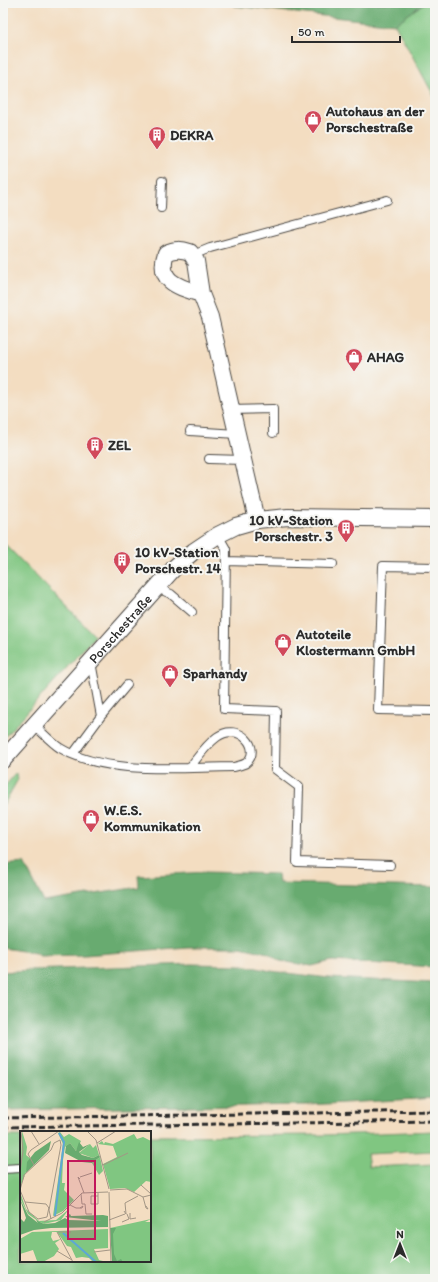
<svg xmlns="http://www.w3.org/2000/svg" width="438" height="1282" font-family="Itim,sans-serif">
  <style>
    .green { fill: #80c681; stroke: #567856 }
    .forest { fill: #68ab6f; stroke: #4a6b4d }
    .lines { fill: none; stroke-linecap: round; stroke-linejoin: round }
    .stream { stroke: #5ea7d5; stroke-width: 4.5 }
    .service-casing { stroke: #494642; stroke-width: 10 }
    .minor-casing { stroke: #494642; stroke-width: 18 }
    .service { stroke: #fff; stroke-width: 8 }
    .minor { stroke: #fff; stroke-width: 16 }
    .rail { stroke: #2b2b2b; stroke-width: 3; stroke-dasharray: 6 3; stroke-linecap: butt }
    .labels { text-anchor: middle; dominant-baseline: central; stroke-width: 4; stroke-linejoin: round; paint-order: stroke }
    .poi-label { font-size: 14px; font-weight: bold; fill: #2b2b2b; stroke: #f6f6f2; text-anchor: start }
    .street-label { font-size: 14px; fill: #2b2b2b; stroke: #f6f6f2 }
    .inset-river { fill: none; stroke: #5ea7d5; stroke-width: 2 }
    .inset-road { fill: none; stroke: #a39685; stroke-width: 1 }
    .view { fill: #c2185b; fill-opacity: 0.15; stroke: #c2185b; stroke-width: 2 }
    .inset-edge { fill: none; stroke: #2b2b2b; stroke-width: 2 }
  </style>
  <rect width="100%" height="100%" fill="#f6f6f2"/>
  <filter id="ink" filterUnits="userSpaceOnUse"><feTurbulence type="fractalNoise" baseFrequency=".025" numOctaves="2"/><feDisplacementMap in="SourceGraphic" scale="8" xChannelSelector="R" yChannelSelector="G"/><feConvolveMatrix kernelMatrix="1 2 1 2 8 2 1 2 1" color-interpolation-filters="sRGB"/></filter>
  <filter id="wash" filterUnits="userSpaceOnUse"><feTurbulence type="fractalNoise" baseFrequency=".012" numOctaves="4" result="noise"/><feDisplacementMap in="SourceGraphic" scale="16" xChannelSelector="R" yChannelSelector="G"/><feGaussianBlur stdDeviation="0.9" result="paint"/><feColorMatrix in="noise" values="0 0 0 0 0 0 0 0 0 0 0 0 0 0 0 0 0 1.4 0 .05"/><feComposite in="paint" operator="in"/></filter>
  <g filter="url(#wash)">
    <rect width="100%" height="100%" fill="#f3ddc1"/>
    <!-- green -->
    <path class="green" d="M424 3H435V98L395 24Z
      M3 542 95 636 3 739Z
      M16 773 17 781 3 806V788Z
      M435 1131V1151L367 1154 369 1167 435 1164V1279H3V1136H21V1261H150V1136L325 1135Z"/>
    <!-- forest -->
    <path class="forest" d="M230 3H424L395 24 234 6Z
      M24 863 44 902 139 887 138 876 206 872 278 874 279 883 435 887V967L332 961 312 966 280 961 268 953 240 947H188L85 955 40 956 35 953 3 948V865Z
      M192 964 243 965 271 971 329 978 435 983V1098L308 1105 3 1110V972L30 970Z"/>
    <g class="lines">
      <!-- stream -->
      <path class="stream" d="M3 1272 11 1279"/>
    </g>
  </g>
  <g filter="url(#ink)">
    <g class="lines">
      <!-- service casing -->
      <g class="service-casing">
        <path id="service" d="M161 208 162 181
          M193 255 210 248 387 200
          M231 410 273 409V433
          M190 431 237 434
          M209 459 243 460
          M218 535 226 549 224 709 276 711 275 769 299 787 297 862 390 865
          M226 561 333 564
          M435 567 383 566 378 710 435 711
          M157 588 171 594 192 612
          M91 662 101 716 127 685
          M35 726C43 733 51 742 60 748 106 776 182 767 234 767 237 766 243 765 246 763 263 749 239 721 217 737 206 745 198 757 190 767
          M73 754 101 716
          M3 1169 21 1168"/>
      </g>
      <!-- minor casing -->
      <g class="minor-casing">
        <g id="minor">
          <path d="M201 294C179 287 156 282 166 253 175 249 181 249 190 252L196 261 201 294 210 317 257 520"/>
          <path id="s1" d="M3 760 175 567 194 551 218 535 236 526 257 520 288 517 435 519"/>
        </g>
      </g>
      <!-- service -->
      <use href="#service" class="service"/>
      <!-- minor -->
      <use href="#minor" class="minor"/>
      <!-- rail -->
      <path class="rail" d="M3 1118 435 1111
        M3 1127 435 1121"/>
    </g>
  </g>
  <!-- icons -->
  <defs>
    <g id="shop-pin" transform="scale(0.9)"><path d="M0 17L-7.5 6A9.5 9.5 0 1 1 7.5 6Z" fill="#d1495b" stroke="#f6f6f2"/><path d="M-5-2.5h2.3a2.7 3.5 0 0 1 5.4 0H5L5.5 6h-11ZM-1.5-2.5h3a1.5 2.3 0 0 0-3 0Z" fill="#fff"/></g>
    <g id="building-pin" transform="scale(0.9)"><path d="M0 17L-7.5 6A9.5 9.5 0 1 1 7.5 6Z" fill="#d1495b" stroke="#f6f6f2"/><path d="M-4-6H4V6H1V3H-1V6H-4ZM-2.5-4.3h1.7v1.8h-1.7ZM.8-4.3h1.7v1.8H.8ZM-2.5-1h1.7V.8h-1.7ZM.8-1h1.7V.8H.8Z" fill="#fff"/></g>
  </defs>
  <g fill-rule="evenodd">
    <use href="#shop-pin" x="313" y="119"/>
    <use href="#building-pin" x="157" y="135"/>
    <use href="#shop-pin" x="354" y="357"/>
    <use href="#building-pin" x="95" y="445"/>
    <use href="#building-pin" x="346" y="528"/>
    <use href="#building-pin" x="122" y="560"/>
    <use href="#shop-pin" x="283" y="642"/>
    <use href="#shop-pin" x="170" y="673"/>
    <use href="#shop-pin" x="91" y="818"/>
  </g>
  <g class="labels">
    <!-- poi labels -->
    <g class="poi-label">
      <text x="326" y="111">Autohaus an der<tspan x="326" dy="16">Porschestraße</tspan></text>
      <text x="170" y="135">DEKRA</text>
      <text x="367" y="357">AHAG</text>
      <text x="108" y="445">ZEL</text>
      <text x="333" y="520" text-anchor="end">10 kV-Station<tspan x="333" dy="16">Porschestr. 3</tspan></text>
      <text x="135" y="552">10 kV-Station<tspan x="135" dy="16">Porschestr. 14</tspan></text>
      <text x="296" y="634">Autoteile<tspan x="296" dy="16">Klostermann GmbH</tspan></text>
      <text x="183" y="673">Sparhandy</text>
      <text x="104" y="810">W.E.S.<tspan x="104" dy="16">Kommunikation</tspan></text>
    </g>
    <!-- street labels -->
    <g class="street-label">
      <text stroke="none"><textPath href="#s1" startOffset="176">Porschestraße</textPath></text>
    </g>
  </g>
  <!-- overview -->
  <g transform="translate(20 1131)">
    <rect width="131" height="131" fill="#f3ddc1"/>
    <path d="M2 0 7 16 6 24 11 28 0 57ZM40 1 44 6 49 3 61 10 56 20 50 12 45 16 43 29 42 52H45L44 59 54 69 43 80 33 85 43 13 38 2ZM114 3 117 8 123 6 131 10V51L126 50 114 61 105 57 90 58 83 33 97 26 93 15 78 13 82 10 84 13 85 11 93 13ZM70 13 73 17 76 14 79 24 73 27 59 22ZM80 26 83 40 79 44 72 32ZM0 61 6 78 19 90 36 89 49 78 41 89 24 93 18 90 8 83 0 67ZM131 88 125 91H131V131H94L90 97ZM88 98V117L74 118 79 129 87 131H73L69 127 62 126 56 127 51 116 47 115 37 101H32L31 106 33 110 41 108 35 112 39 118 34 125 23 131H15L17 130 13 119 0 123V108L12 101Z" fill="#80c681"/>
    <path d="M31 10 29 19 6 42 7 31 15 21ZM59 11 63 16 70 13 59 21 62 24 73 27 79 24 80 26 72 32 62 31 45 22 46 15 50 12 56 20ZM0 68 8 84 18 92 16 89 24 93 35 92 45 87 48 89 81 90 45 86 50 83 51 85 83 84 88 85V96L31 97 14 99 0 104V87L4 91 6 87ZM90 97H96L93 103 94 123 97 130 101 128 103 131H92Z" fill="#68ab6f"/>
    <path class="inset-river" d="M35 85 44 11 39 2M43 102 76 131"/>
    <path class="inset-road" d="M11 0 19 13M67 0 76 9 89 58M77 12 96 0M14 34 8 23 11 19 39 0M83 34 108 22M0 41 3 20 1 0M3 45 31 19 34 12 40 9 41 14 29 79 31 88M4 45 0 59 5 71 26 73 29 77M60 46 72 42M60 48 58 46 64 62M121 54 131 63M90 59 107 58 123 66 131 64M89 61 91 131M61 63 62 73H65L66 83H72M78 65H71V73H78V62M123 66 126 77 128 78 126 75M5 71 9 81 18 88 27 86 29 76M50 74 56 77H62L63 75 60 77M104 80 106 83 105 72 118 65M110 82V88L116 87M89 89 105 83M24 91 42 82 62 62 88 61M102 91 109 88 107 83M37 101 53 131M38 101H51M37 120 52 129M74 121 90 119"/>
    <path class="view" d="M48 30H75V108H48Z"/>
    <rect width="131" height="131" class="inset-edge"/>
  </g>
  <!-- margin -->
  <rect width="438" height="1282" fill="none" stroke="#f6f6f2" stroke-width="16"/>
  <!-- north arrow -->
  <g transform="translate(400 1244)" stroke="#f6f6f2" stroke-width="3" paint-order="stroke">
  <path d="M0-3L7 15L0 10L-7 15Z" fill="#2b2b2b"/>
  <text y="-6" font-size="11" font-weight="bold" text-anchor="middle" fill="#2b2b2b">N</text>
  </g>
  <!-- scale -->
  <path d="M292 36v6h108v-6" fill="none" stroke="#2b2b2b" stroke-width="2"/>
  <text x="298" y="36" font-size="12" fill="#2b2b2b" stroke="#f6f6f2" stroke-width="3" paint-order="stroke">50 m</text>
</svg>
